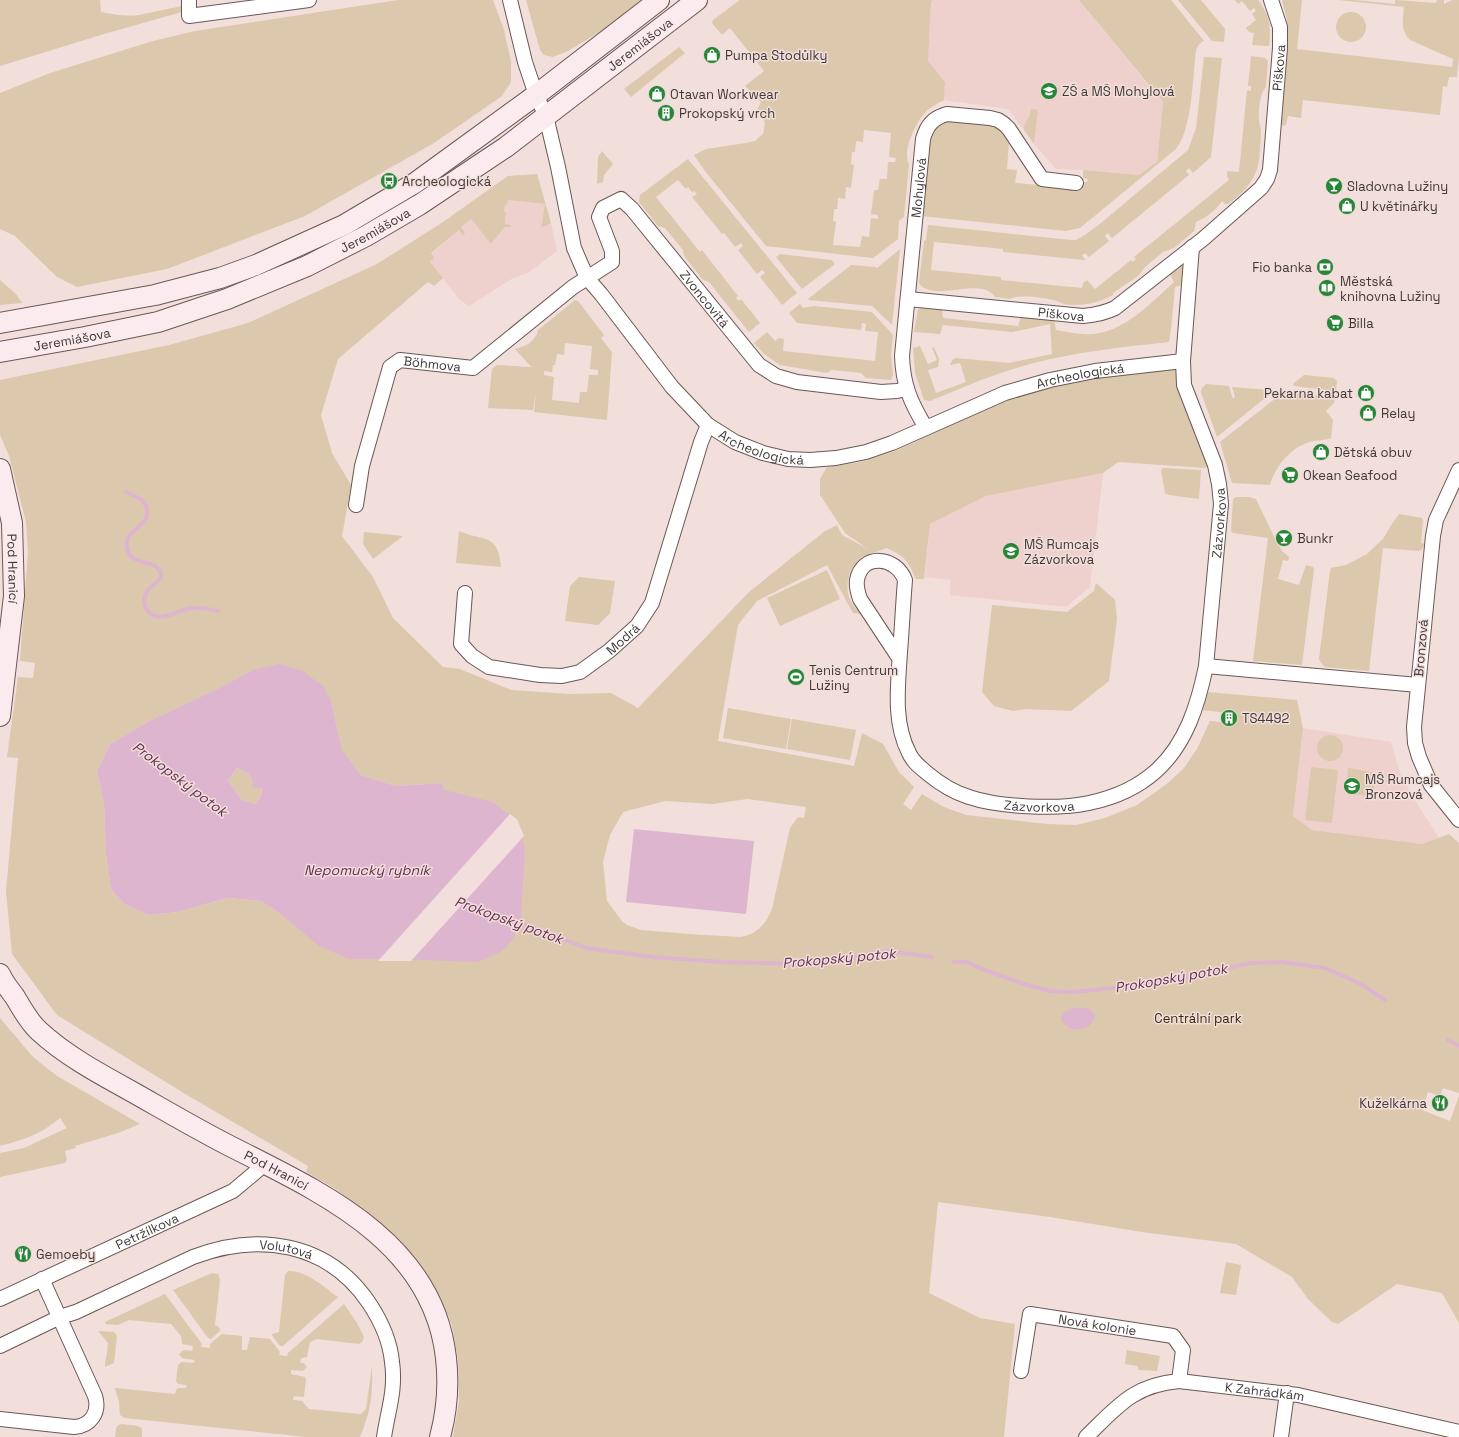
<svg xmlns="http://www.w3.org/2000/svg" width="1459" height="1437" font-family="'Space Grotesk',sans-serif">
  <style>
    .built { fill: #eed1cd }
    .green { fill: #dcc8ac; fill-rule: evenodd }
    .water { fill: #deb5cf; fill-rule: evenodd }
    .pier { fill: #f2dedb }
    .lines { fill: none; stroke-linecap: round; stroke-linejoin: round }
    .stream { stroke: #deb5cf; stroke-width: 4 }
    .street-casing { stroke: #695855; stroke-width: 16 }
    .secondary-casing { stroke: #695855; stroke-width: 22 }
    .street { stroke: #fff; stroke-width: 14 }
    .secondary { stroke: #fcebee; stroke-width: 20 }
    .labels { text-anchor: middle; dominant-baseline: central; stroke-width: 3; stroke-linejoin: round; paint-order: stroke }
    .street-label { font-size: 13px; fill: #403837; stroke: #f2dedb }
    .poi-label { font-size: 13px; fill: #403837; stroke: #f2dedb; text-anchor: start }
    .park-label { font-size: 13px; fill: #3b2708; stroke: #f2dedb }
    .water-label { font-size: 14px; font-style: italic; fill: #622f53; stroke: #f2dedb }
  </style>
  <rect width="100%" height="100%" fill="#f2dedb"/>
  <!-- built -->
  <path class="built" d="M933 0H1079L1163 103 1157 162 1139 175 1083 170 1056 169 1034 144 1008 109 944 100 945 82 928 61 931 2Z
    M508 200 545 204 541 228 551 223 557 251 528 273 513 278 469 306 460 300 430 262 434 258 431 254 459 230 465 233 461 227 471 219 491 244 505 227H511L505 225 506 213 504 212 505 205Z
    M1103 473 1090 587 1066 607 950 595 951 580 925 577 930 524 986 496Z
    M1303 728 1391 742 1400 773 1414 799 1439 838 1422 844 1312 830 1293 816Z"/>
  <!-- green -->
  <path class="green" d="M0 0H100L101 12C110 14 130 17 139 15 153 12 168 9 182 6V12L104 34 0 66Z
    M398 0H493L504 30 511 61V82L502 96 434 143 305 216 167 269 77 287 57 277 15 236 0 229V93L50 73 153 41 195 31Z
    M526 0H641L606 28 568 51 553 57 544 55 540 50Z
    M740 0H933L931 2 928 61 945 82 944 100C937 104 928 108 923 115 915 125 902 152 909 164L904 217 899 221 898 239 873 258 766 246 705 171 694 155 706 149 746 143 755 141 763 134 765 123 762 117 755 114 761 102 745 86 764 71 730 28 722 35 712 23 713 20ZM864 130 891 133 889 157 896 158 895 162H888L887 179H880L878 190H874L871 214 878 215V219L871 218 869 237 862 236 860 247 833 245 836 222 833 221 834 209H837L838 198 845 199 846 187 851 188 854 165 851 164 852 152H855L856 141 863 142Z
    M1079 0H1171L1204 41 1199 44 1196 50C1193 75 1192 130 1176 149L1080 228 1066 231 921 216 929 141 939 123 959 119 988 122 1000 127 1009 141 1007 169 1017 170 1015 183 1082 189 1083 182H1087L1088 179 1083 178V170L1139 175 1157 162 1163 102Z
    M1178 0H1201L1225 29 1224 42 1212 41Z
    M1235 0H1258C1270 16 1271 26 1269 46L1252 45 1254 33 1249 32 1246 28 1256 20 1252 14 1256 11 1254 8 1250 11 1242 1 1238 4Z
    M1282 0H1302L1297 49 1452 67 1453 59 1410 40C1400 29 1403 21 1404 7L1338 0H1354L1395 4V0L1436 3 1437 0H1444V4L1452 0H1459V57L1457 77H1449L1447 87 1443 86 1440 115 1303 100 1301 118 1288 116 1286 125 1283 126 1279 121 1287 33V20Z
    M1336 27a15 15 0 1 1 30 0a15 15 0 1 1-30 0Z
    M679 47 685 53 631 97 624 89Z
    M1251 56 1265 58 1268 61 1266 87C1260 92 1258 112 1259 119 1259 123 1260 125 1261 129 1261 140 1260 154 1258 166 1254 182 1241 195 1228 204H1225L1222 201C1216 210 1207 217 1196 222L1194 231 1174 248 1163 252 1145 267 1138 276 1113 293V295C1099 303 1080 307 1064 304 1060 303 1057 300 1053 300 1044 298 1016 294 1010 299L995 297C981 275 933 304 919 283L924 241 926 240 928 225 1071 240H1076L1085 235 1101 223 1188 150 1196 128 1204 57 1222 58 1211 157 1193 173 1189 168 1186 171 1189 175 1112 238 1108 233 1105 236 1109 241 1089 257 1085 253 1082 255 1085 260 1003 252V249L934 242 931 270 1001 277V280L1082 288 1083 283 1087 280 1095 289 1131 260 1133 262 1136 259 1134 257 1229 180 1227 176V171L1239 172 1247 90 1251 91V86H1248Z
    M1031 109 1038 110 1034 144 1024 130C1025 119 1030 119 1031 109Z
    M602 151 613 164 604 175 603 182 597 184 598 157Z
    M688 159 797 293 782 305 760 277 765 273 762 270 757 274 738 250 743 246 741 243 735 247 724 233 722 234 692 197 697 194 694 191 692 192 688 187 686 189 678 180 656 197 700 252 702 250 738 296 736 298 739 301 741 299 760 323 749 332 709 282 703 280 684 256 683 250 665 228 658 226 639 202 640 195Z
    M537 174 551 223 541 228 545 204 508 200 507 205H505L504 212H506L505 224 511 225V227H505L491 244 471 219 461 227 465 233 463 235 459 230 431 253 434 258 430 262 443 278 434 286 428 282 338 359 321 415 332 453 351 485 342 536 373 577 393 618 443 667 460 669 511 690 570 694 611 693 638 708 749 592 825 531 837 525 842 535 868 549 845 533 820 495V479L827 467 861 462 895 451 939 431 1005 393 1183 361 1215 465 1205 468 1118 462 1103 473 986 496 930 524 924 579H916C908 561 904 555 886 548 879 551 869 554 863 557 849 566 843 587 851 602 853 606 858 610 861 614L853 613 827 565 757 601 738 625 718 741 854 766 862 733 883 744 899 772 914 787 903 804 911 810 922 794 944 807 966 815 1047 824 1076 825 1105 818 1137 805 1168 783 1184 768 1197 749 1210 721 1235 723 1236 714 1202 710 1207 692 1297 700 1303 728 1293 816 1312 830 1422 844 1449 834 1459 843V1093L1443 1088 1440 1096 1428 1092 1422 1110 1450 1121 1459 1096V1323L1442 1293 1397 1284 1338 1324 1332 1322 1308 1299 1292 1277 1236 1244 1142 1232 1050 1217 938 1202 929 1293 980 1318 1015 1324 1004 1437H453L459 1401 458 1359 452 1325 432 1282 405 1246 337 1190 306 1172 308 1166 182 1092 57 1015 12 954 6 891 18 758 7 757 18 677 33 678 35 663 20 661 28 552 26 522 9 456 0 435V380L169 345 248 323 377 264 443 222 508 176ZM253 670 332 705 342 751 361 775 396 786 442 783 445 790 505 813 515 820 521 918 514 938 282 915 261 901 227 898 178 912 149 915 124 904 111 889 106 854 104 804 97 771 110 744 149 721 217 689ZM747 799 806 807 804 818 798 817 790 828 772 909C766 924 757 935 740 937L688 934 641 930 627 925 622 921 607 901 603 862 610 835 623 812 665 801 713 804Z
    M900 249 892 325 872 306 809 300 808 299 851 265 876 267 877 268Z
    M780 254 832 260 835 264 802 289 776 257Z
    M1182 265 1186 270 1185 284 1175 287 1171 329 1169 342C1122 347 1076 352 1030 364 996 373 963 387 930 401L924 400 915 373 913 348 920 346 928 364 937 360 932 348 934 347 939 359 938 367 928 370 936 393 966 382 960 363 950 365 953 359 956 358 1009 363 1052 354 1050 324 1012 332 943 325 940 334 914 332 918 309 928 307 942 308 943 318 1018 326 1021 316 1054 320 1056 330C1068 332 1080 335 1092 334 1123 333 1152 302 1174 282L1169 272 1176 266Z
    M0 280 16 294 22 303 0 305Z
    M575 300 578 301 604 335 601 338 612 352 607 420 534 412 536 392 533 410 488 408 492 369 497 365 531 367 534 370 515 349C525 347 536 341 538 330ZM565 343 592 346 590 369 598 370V375H589L587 392H580L579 403 552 400 554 377 544 375V371L552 372 553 365H555L557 354 564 355Z
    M800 304 803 308 814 306 872 312 893 335 891 354 893 375 891 380 866 378 861 373 832 370 827 373 780 365 764 354 754 343 767 332 775 341 779 338 784 339 783 351 875 361 878 332 865 331 866 324 862 323 861 330 797 323 789 313Z
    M1304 375 1334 378 1337 381 1336 390 1334 391 1294 386 1293 384Z
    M1206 384 1229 386 1233 399 1235 397 1232 387 1270 390 1271 393 1217 437 1201 392 1202 388Z
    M1285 392 1335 398 1334 403 1326 411 1333 420 1331 438C1324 441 1316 440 1309 442 1289 449 1276 466 1270 485L1232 483 1220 442 1281 394Z
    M1163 468 1201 470 1199 499 1169 495 1165 493 1161 470Z
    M1236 497H1249L1256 499 1277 543 1283 552 1289 557 1288 561 1283 560 1278 579 1299 585 1306 565 1313 567 1314 569 1302 665 1253 661 1268 538 1233 533 1231 531 1233 499Z
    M1399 514 1422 518 1423 520 1421 543 1425 544 1422 549 1418 551 1383 548 1369 671 1325 667 1321 663 1319 659 1330 571 1331 568 1346 565 1367 554 1383 539 1392 524Z
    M459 531C484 542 498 532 501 567L456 563Z
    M364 532 403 536 373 559 363 544Z
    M827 570 840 599 780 626 767 598Z
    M579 577 615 581 610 613 598 625 565 621 570 586Z
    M1096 583 1115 600 1117 619 1109 681 1071 711 1026 709 1013 711 994 706 982 692 992 605 1067 612 1094 591Z
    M728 708 791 719 786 749 723 738Z
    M792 719 856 730 850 760 787 749Z
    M1317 748a13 13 0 1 1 26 0a13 13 0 1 1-26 0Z
    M1311 767 1338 770 1332 823 1305 820Z
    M237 768 249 774 254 781 262 787 261 796 256 804 242 800 228 781Z
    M1348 768 1372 772 1374 779V797L1346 793Z
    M0 1018 33 1057 57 1076 140 1124 118 1133 75 1146 76 1148 65 1151 67 1160 65 1163 0 1177V1153L24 1148 67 1128 60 1118C41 1134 24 1140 0 1146Z
    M1226 1262 1241 1265 1236 1295 1220 1293Z
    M288 1271C306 1270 324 1287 338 1297L283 1346H280L273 1337 272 1334 279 1332 285 1275Z
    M212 1273 218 1274 220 1280 215 1325 219 1327 220 1331 211 1339 208 1338 173 1290Z
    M165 1294 202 1344 201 1347 210 1348V1344L222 1334 242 1336V1350H247L250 1337 270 1339 280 1352 279 1355 287 1356 288 1353 344 1304 357 1323 364 1337 362 1342 359 1344 317 1339 310 1342 307 1357 301 1358 300 1363H304L307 1367 303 1371 291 1370V1374L305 1377 306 1380 304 1396 303 1397 294 1396 293 1400 302 1401 309 1409 361 1414 366 1409 372 1366C373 1395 371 1410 360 1437H306L125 1418 120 1415 119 1402 115 1388 175 1394 176 1390 178 1388H186L187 1385 178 1384 176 1381 178 1365 181 1362 194 1363 195 1360 182 1358 179 1354 184 1350 192 1351 193 1346 182 1344 181 1336 171 1324 129 1320 118 1325 106 1324 105 1322Z
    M98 1331 114 1332 117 1336 114 1363 105 1367C105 1359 108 1352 108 1343Z
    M1127 1350 1160 1356 1157 1371 1139 1370 1137 1366 1125 1364Z
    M122 1424 138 1426 142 1428V1437H115L116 1429 118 1425Z"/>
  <!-- water -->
  <path class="water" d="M279 664 303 671 324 687 332 705 342 750 361 775 396 786 442 783 445 790 493 802 515 820 525 847 521 918 514 938 502 951 478 962 393 959H349L319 946 282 915 261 901 227 898 178 912 149 915 124 904 111 889 106 854 104 804 97 771 110 744 149 721 217 689 253 670ZM237 768 249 774 253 781 252 787 262 788 261 796 256 804 242 800 228 781Z
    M634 829 754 841 746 914 626 902Z
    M1083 1008H1088L1095 1014C1094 1032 1068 1035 1061 1019 1064 1007 1073 1008 1083 1008Z"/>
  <!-- pier -->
  <path class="pier" d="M510 814 517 819 524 836 411 961H378Z"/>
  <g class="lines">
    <!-- stream -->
    <path class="stream" d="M126 492 141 499 147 507C147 509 148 513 147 516 143 530 121 531 128 551 134 568 160 557 161 577 157 583 149 587 146 593 144 597 144 604 146 608 156 626 174 612 187 609 198 606 208 609 218 611
      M516 921 586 948 653 957 721 962 798 964 829 961 888 951 932 957
      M954 962H967L982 969 1027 985 1051 991 1073 992 1152 984 1251 963 1282 962 1325 968 1361 984 1385 1000
      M1448 1040 1459 1046"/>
    <!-- street casing -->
    <g class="street-casing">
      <g id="street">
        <path d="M189 0V16L309 0"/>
        <path id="s1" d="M510 0 525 62 536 95 546 116 558 167 574 248 587 278 601 294 672 387 708 425 735 442 763 453 788 459 810 460 836 458 866 452 892 443 1005 393 1050 380 1095 371 1183 361"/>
        <path id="s2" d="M908 299 1083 316C1095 315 1105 313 1115 308L1203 239 1261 188 1267 179 1270 170 1280 48V27L1271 0"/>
        <path id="s3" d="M926 428C911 403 903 386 902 356L923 139C927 125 933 118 947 114L990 118 998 120 1004 124 1009 129 1042 179 1076 183"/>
        <path d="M1459 470 1436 520 1433 536 1414 727 1415 743 1419 757 1431 785 1459 820"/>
        <path id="s4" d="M356 505 362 466 390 367 400 360 473 368 573 287 612 262V251L599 217 603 208 621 199 632 209 759 365 776 376 797 382 881 392 897 391 906 389"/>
        <path id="s5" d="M465 593 461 644 472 656 489 667 540 675 562 676 580 672 609 651 637 626 652 603 701 442 708 425"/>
        <path id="s6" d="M899 658 860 599C858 593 856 586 857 580 862 553 896 556 905 580 903 604 902 628 900 652 898 686 893 722 909 753 913 762 920 767 927 773 940 784 953 792 969 797 998 807 1058 810 1089 803 1113 798 1137 788 1156 771 1186 744 1198 705 1206 666L1221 504 1219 484 1215 465 1184 385 1183 361 1192 247"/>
        <path d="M1206 666 1418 685"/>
        <path id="s7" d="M0 1299 233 1191 265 1164"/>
        <path id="s8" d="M0 1346 60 1317 76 1312 193 1257C258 1232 328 1242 369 1303 381 1321 390 1340 392 1362 396 1390 388 1410 384 1437"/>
        <path id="s9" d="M1021 1371 1030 1314 1173 1336 1183 1350 1179 1381"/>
        <path d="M0 1419 74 1427C91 1426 100 1412 95 1396L42 1279"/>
        <path id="s10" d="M1086 1437C1117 1407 1133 1385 1179 1381L1298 1395 1459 1432"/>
        <path d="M1281 1437 1287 1393"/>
      </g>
    </g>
    <!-- secondary casing -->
    <g class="secondary-casing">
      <g id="secondary">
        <path d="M0 323 155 295 220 278 256 265 344 225 415 183 536 95 659 0"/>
        <path id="s11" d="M0 352 85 337 158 322 227 299 307 266 366 236 419 205 506 147 697 0"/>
        <path id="s12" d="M0 469 12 523 14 596 0 716"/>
        <path id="s13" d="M0 974C3 982 10 990 15 997 22 1009 29 1022 39 1031 65 1055 98 1073 129 1090 161 1108 193 1127 226 1144 318 1191 433 1240 446 1358 449 1385 447 1411 440 1437"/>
      </g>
    </g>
    <!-- street -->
    <use href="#street" class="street"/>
    <!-- secondary -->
    <use href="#secondary" class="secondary"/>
  </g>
  <!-- icons -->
  <defs>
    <g id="shop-disc" transform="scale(0.9)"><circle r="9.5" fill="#278536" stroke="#f2dedb"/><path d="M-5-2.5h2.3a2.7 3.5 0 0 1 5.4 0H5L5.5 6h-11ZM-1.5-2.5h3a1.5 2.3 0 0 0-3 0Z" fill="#fff"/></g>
    <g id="school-disc" transform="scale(0.9)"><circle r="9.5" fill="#278536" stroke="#f2dedb"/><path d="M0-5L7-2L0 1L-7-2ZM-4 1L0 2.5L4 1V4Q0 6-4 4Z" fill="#fff"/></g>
    <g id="building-disc" transform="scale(0.9)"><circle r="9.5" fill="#278536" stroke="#f2dedb"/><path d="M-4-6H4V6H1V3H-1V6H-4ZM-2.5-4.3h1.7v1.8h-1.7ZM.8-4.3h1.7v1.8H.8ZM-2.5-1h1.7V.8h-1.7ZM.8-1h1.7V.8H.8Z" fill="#fff"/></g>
    <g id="bus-disc" transform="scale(0.9)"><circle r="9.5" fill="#278536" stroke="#f2dedb"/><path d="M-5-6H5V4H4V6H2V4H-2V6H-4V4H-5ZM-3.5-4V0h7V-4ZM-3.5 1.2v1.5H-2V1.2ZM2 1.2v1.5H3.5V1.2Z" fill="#fff"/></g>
    <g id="bar-disc" transform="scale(0.9)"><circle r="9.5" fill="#278536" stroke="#f2dedb"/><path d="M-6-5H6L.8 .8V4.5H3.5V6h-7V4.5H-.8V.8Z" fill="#fff"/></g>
    <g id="bank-disc" transform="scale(0.9)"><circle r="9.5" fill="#278536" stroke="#f2dedb"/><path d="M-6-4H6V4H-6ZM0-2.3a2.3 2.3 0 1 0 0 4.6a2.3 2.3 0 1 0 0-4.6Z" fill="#fff"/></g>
    <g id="library-disc" transform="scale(0.9)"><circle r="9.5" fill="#278536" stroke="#f2dedb"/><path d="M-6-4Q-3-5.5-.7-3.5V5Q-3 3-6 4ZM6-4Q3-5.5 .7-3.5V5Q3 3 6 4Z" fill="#fff"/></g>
    <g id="supermarket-disc" transform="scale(0.9)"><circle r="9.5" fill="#278536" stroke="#f2dedb"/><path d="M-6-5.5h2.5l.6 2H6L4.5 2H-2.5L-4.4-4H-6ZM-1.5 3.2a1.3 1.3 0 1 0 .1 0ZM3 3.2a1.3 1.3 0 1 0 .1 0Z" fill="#fff"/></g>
    <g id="stadium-disc" transform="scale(0.9)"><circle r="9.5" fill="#278536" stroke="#f2dedb"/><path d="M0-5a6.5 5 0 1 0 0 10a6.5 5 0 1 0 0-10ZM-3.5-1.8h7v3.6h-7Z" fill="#fff"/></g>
    <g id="restaurant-disc" transform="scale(0.9)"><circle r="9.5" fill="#278536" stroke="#f2dedb"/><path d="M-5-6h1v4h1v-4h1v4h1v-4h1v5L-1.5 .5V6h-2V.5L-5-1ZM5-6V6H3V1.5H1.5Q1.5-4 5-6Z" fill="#fff"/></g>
  </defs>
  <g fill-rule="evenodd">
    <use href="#shop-disc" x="712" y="55"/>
    <use href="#school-disc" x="1049" y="91"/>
    <use href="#shop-disc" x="657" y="94"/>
    <use href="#building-disc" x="666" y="113"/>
    <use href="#bus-disc" x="389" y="181"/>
    <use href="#bar-disc" x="1334" y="186"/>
    <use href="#shop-disc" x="1347" y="206"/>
    <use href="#bank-disc" x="1325" y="267"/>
    <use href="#library-disc" x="1327" y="288"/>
    <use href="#supermarket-disc" x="1335" y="323"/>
    <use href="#shop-disc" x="1366" y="393"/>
    <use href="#shop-disc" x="1368" y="413"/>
    <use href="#shop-disc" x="1321" y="452"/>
    <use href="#supermarket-disc" x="1290" y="475"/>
    <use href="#bar-disc" x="1284" y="538"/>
    <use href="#school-disc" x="1011" y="551"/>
    <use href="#stadium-disc" x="796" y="677"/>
    <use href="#building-disc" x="1229" y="718"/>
    <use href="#school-disc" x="1352" y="786"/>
    <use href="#restaurant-disc" x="1440" y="1103"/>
    <use href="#restaurant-disc" x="23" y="1254"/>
  </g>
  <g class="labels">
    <!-- street labels -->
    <g class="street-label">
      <text stroke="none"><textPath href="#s11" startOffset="721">Jeremiášova</textPath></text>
      <text stroke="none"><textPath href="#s2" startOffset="521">Píškova</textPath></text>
      <text stroke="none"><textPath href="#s3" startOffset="246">Mohylová</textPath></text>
      <text stroke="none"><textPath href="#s11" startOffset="397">Jeremiášova</textPath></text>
      <text stroke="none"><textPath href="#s4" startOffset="611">Zvoncovitá</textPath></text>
      <text stroke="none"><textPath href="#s2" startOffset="154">Píškova</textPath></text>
      <text stroke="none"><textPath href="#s11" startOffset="73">Jeremiášova</textPath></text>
      <text stroke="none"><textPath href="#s4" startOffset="187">Böhmova</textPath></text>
      <text stroke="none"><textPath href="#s1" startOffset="875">Archeologická</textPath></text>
      <text stroke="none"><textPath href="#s1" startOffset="539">Archeologická</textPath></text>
      <text stroke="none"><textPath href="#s6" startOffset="865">Zázvorkova</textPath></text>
      <text stroke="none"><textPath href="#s12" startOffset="101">Pod Hranicí</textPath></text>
      <text stroke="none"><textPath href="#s5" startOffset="234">Modrá</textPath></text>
      <text transform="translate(1421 648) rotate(-85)">Bronzová</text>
      <text stroke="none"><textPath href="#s6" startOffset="478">Zázvorkova</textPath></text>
      <text stroke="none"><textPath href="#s13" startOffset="345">Pod Hranicí</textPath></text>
      <text stroke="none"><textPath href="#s7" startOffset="162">Petržílkova</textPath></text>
      <text stroke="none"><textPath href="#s8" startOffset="308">Volutová</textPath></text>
      <text stroke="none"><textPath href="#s9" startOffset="126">Nová kolonie</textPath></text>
      <text stroke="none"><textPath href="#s10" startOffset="198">K Zahrádkám</textPath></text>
    </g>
    <!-- poi labels -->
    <g class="poi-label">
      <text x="725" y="55">Pumpa Stodůlky</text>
      <text x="1062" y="91">ZŠ a MŠ Mohylová</text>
      <text x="670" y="94">Otavan Workwear</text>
      <text x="679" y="113">Prokopský vrch</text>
      <text x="402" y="181">Archeologická</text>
      <text x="1347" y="186">Sladovna Lužiny</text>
      <text x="1360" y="206">U květinářky</text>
      <text x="1312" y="267" text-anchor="end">Fio banka</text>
      <text x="1340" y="281">Městská<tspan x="1340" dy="15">knihovna Lužiny</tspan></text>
      <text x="1348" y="323">Billa</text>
      <text x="1353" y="393" text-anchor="end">Pekarna kabat</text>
      <text x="1381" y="413">Relay</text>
      <text x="1334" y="452">Dětská obuv</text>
      <text x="1303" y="475">Okean Seafood</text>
      <text x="1297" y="538">Bunkr</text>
      <text x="1024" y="544">MŠ Rumcajs<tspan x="1024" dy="15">Zázvorkova</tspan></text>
      <text x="809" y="670">Tenis Centrum<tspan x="809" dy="15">Lužiny</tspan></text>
      <text x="1242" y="718">TS4492</text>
      <text x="1365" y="779">MŠ Rumcajs<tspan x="1365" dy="15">Bronzová</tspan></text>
      <text x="1427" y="1103" text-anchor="end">Kuželkárna</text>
      <text x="36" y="1254">Gemoeby</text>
    </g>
    <!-- park labels -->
    <g class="park-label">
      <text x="1198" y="1018">Centrální park</text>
    </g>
    <!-- water labels -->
    <g class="water-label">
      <text transform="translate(180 779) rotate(37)">Prokopský potok</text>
      <text x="367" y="870">Nepomucký rybník</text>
      <text transform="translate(509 920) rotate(20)">Prokopský potok</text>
      <text transform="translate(839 958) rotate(-5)">Prokopský potok</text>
      <text transform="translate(1171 978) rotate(-10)">Prokopský potok</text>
    </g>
  </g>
</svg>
